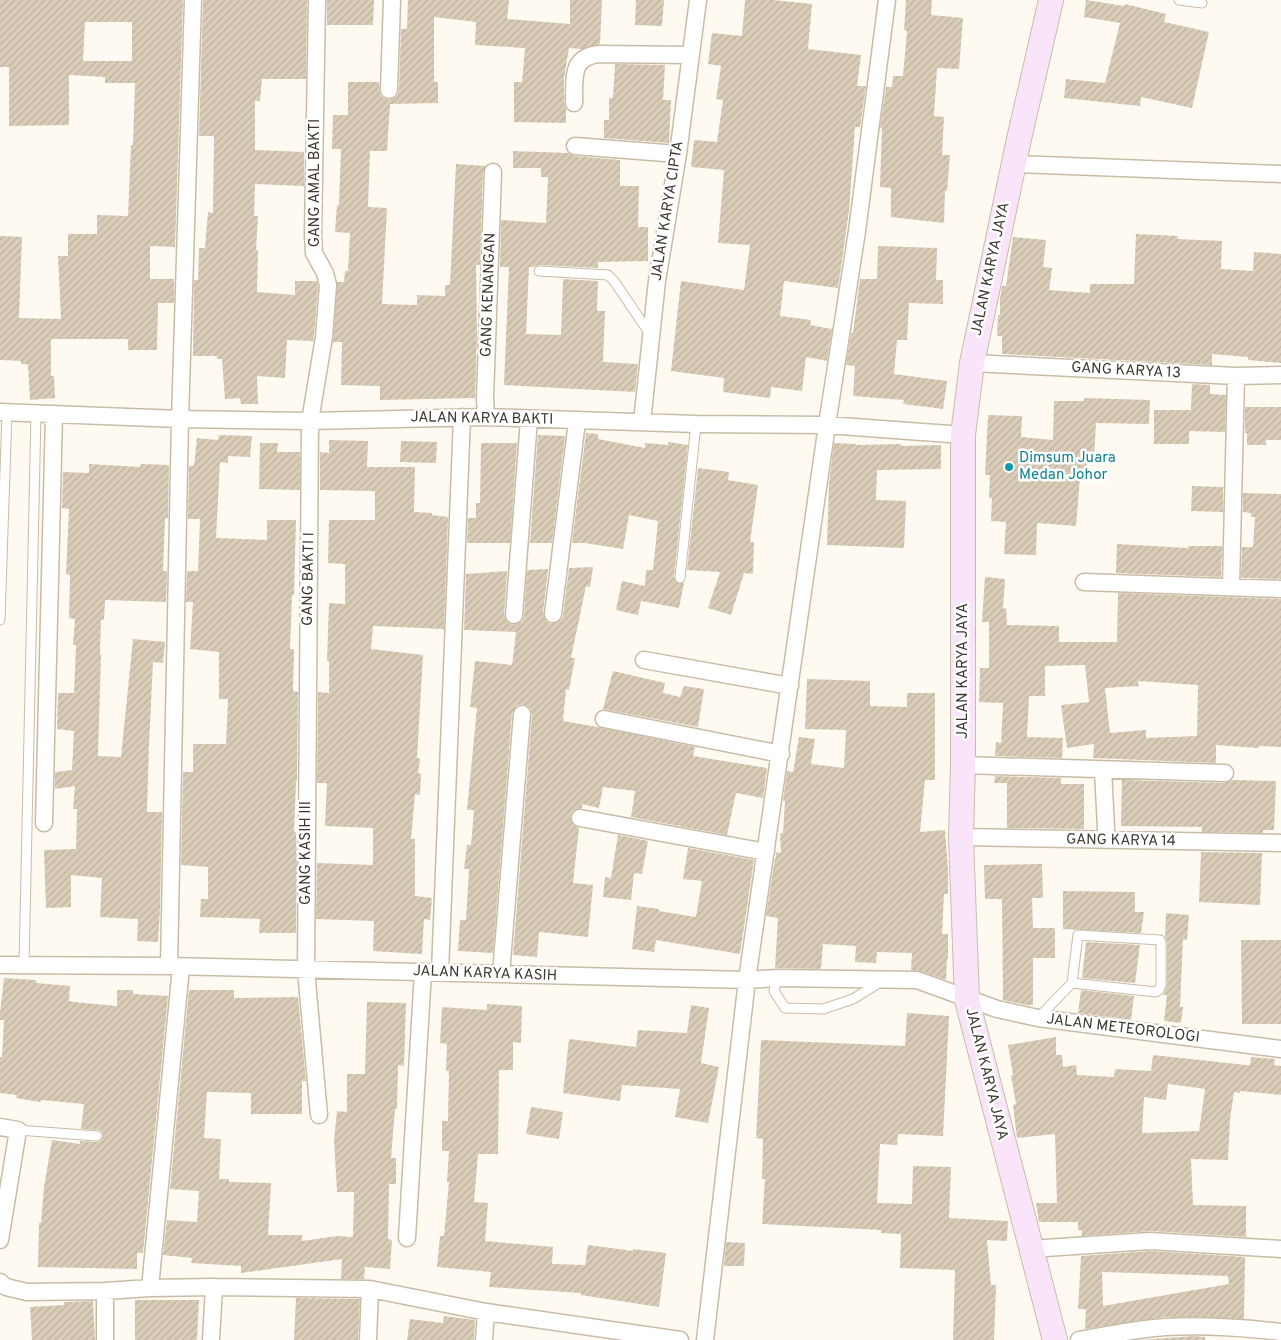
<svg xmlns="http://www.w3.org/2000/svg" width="1281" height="1340" font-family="Overpass,sans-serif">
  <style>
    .building { fill: url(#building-hatch); fill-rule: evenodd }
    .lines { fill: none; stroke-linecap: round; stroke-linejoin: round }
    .lane-casing { stroke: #c8bca7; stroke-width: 11 }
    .street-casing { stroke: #c8bca7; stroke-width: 19 }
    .secondary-casing { stroke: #c8bca7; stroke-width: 26 }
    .lane { stroke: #fff; stroke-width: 9 }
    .street { stroke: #fff; stroke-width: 16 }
    .secondary { stroke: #fae4fa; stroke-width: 24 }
    .culture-dot { fill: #0f9aa8; stroke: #fff; stroke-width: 2 }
    .labels { text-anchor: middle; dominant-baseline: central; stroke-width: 5; stroke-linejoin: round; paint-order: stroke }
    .street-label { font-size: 15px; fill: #3e3930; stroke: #fff }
    .culture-label { font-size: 15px; fill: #0d838f; stroke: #fff; text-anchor: start }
  </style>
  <defs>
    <pattern id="building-hatch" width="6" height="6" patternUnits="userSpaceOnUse" patternTransform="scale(1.25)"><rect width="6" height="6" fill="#dacdb8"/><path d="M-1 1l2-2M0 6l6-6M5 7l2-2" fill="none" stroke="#bcb19e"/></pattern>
  </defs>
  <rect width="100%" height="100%" fill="#fffaf1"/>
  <!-- building -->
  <path class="building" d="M0 0H183L175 247 150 246V279H174V303H158L157 350H128V339H51V376H54L55 398 30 400 28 364H21V361L0 360V236L22 237 19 318 61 319 58 256H68V234H97V215L128 216 131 145H133L135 83H105V77L69 75V125L9 126V67H0ZM85 22H132V61H83Z
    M203 0H307L306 79H262L260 101H255V150L304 152V186L255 184 254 216H258L256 250H258L257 292 295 295V281H317L318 286 314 336 313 341 287 340 285 378 257 376 258 404H241L240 398 225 399 222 359H217V356H193L194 280H198L199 248H205L208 212 213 213 214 136H199Z
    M327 0H374L373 25H327Z
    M408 0H509L507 19 570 24V0H602L600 44 582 49 569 48 564 78V103L566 109V123L514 122V82H522L525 48 475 45 476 22 434 17V82H438V103L390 104 387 151H370L368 207 387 208 382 304 417 305V295L445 296V285H450L456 164 486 166 483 172 480 265H476L477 333 475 398 380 400V386L341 385 342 342H333L337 282H344L345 271H348L350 233 335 232 337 205H339L341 149H332L333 115H348V82H379L380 94 383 98 389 100 397 96 399 90 401 29H407Z
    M636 0H664L662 26 635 25Z
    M745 0H773L812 4 808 49 861 55 857 86H866L860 127H855L849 211 838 288 784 281 780 316 811 320 810 325 832 329 827 361 806 357 802 391 771 387 770 398 723 392 724 378 671 371 681 281 744 290 750 245 718 243 724 170 691 167 694 140 717 142 723 100 716 99 721 66 708 64 712 33 742 36Z
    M906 0H932L931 15 963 18 959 69 937 68 934 116 944 117 942 155H950L947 191H945L944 223 891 217V188L880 187 882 128H880L886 87H892L893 76H903L907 31 904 30Z
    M1086 0 1124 6 1125 4 1166 14 1164 22 1209 32 1192 108 1141 97 1140 106 1064 98 1066 79 1105 83 1120 23 1084 17Z
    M615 64 665 65 663 100H671L669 143 604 138V120H609V98H613Z
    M513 151 568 153 574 156 620 160V186H639L638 227H648V261L598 262V268L539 265 534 267H529L526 334 561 335 563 279 598 281 597 311H605L603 362 638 364 635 392 504 385 509 267H500L501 220 546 223 548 177H541V168H513Z
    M1136 234 1178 236 1177 239 1222 241 1221 269 1253 271 1254 252 1281 254V363L1248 360V357L1212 354V365L1002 354V336H997L998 315H1000V299L1002 286H1006L1013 237 1046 240 1043 267 1052 268 1049 290 1090 293V284H1134Z
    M878 246 937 248 936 280H943V304L909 303 907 340H897L894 374 947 381 943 409 903 404 904 400 853 396 855 366 846 365 851 333H853L860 279H877Z
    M1192 384 1210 385V394L1226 395 1225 432 1189 431V444H1154V410H1191Z
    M1084 398 1150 400 1149 424 1096 423 1094 459H1087L1086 478H1080L1076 526 1037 523 1036 555 1004 554 1006 522 991 521 992 498H989L990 475H985L988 415 1022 416 1021 437 1053 440 1054 401H1084Z
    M1245 407H1281V440H1266V445H1247V433H1245Z
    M586 433 598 434V439L645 448V443L668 445V442L688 445 674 577 677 583H684L679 608 641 601 638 615 616 610 622 581 645 586 646 570H653L658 521 629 515 623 549 585 543H572Z
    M219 435 252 436 250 457 228 456V463L220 462 216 538 267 540V520H296L294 595H292L290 649H294L293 691 298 692 297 781H296L294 832H296L297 862 296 933H259L260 919 200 917 201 899H208V867L181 865 183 772H193V744H226L228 699H219V652L190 649 193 602H186L187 571H198L200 519H188L189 466H194L197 438 218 440Z
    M538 435 565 436 552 543H530Z
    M329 440 368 441 367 467H415L414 512 432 513V515L448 517 444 629 373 626 371 649 423 655 417 758 420 759 418 773 421 774 420 795 415 794 411 839H415V896L432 898 430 920 424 919 422 954 373 951 374 921 316 919 317 863 373 865V828L325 826 327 783H317L318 692 329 693V661H327L329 603 345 604V564L328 563 329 520H375V491L320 490V452L329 453Z
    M401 441 437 442 436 463 400 462Z
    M260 443H278L277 452H300V490L259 489Z
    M481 443H517L510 543H467L468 518H476V503H480Z
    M834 443 856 444V445L901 444V446L941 445V469L877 470 876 500 906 501 904 548 827 545 829 483Z
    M89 464 140 467 141 464 169 465 168 518H165L163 571H167L166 602 105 600 104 620 101 619 100 654H101L98 756 121 757 133 639 165 642 163 663 153 662 149 745 147 812H162L160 909 158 942 137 941 138 919 100 917 102 878 71 875V907L46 908 44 850 76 849 77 809H73L75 786 55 789V772L72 770 74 731 57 729 58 693H74L76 645H73L75 619 69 618 70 575 66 574 69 509 62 508 63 472 89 473Z
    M698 468 729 472 728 480 758 485 750 542H754L753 574 744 573 731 615 708 608 720 572 687 570Z
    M1192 486 1223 487V512L1191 511Z
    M1243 493 1281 494V579L1241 578 1242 547H1253L1255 517H1251V513L1243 512Z
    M1117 544 1188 548V546H1222L1221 577 1116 573Z
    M593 567 590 587 586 586 571 658H575L569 690 566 689 563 721 598 727 695 747 693 756 767 768 763 798 736 793 727 835 631 817 635 791 603 787 599 808 582 804V808L573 811 570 817 573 825 579 828 573 883 593 885 588 937 539 932 537 957 513 955 532 715 531 709 527 706 522 704 517 705 512 713 493 953 458 951 460 920H466L469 869H464L467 845H471L474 810H467L477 708 470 707 475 661 512 665 516 632 464 630 466 574 507 571 504 615 508 623 514 625 522 621 524 616 527 570 548 569 543 613 547 622 552 624 561 620 563 616 569 568Z
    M985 577 1005 579 1003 609 1006 608 1007 625 1059 626V642H1117L1118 593 1281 599V747L1259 746 1258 748 1216 745V763L1093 758 1094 744 1067 748 1061 705 1089 702 1085 665 1045 666V696H1029L1027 737 1063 738 1062 758 995 756 996 742 1001 743 1003 703 979 702 980 668H989V622H982ZM1138 681 1198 685 1197 736 1146 738V730L1110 733 1105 688 1139 686Z
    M613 671 665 683 663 693 680 697 684 686 704 689 698 727 603 709Z
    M807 679 870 681V706L907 707V693H935V780H925L920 832 945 830 948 870V894H944L942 934H948V959H947L946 980 920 971 911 970 912 953 877 952 876 963 855 962 856 946 823 944 821 969 775 968 778 918 766 916 775 858H776V852L781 853 780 833H783L785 801H783L787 771 793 772 799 737 815 739 811 764 844 768 846 730 805 729Z
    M995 776 1061 778V784H1084V829L1007 828V783H994Z
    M1122 780 1225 783 1232 780 1276 781 1274 830H1263V833L1202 832V827L1121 826Z
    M618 835 648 841 642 874 634 873 631 900 603 897 605 877 611 878Z
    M688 848 754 860 740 954 656 940 654 952 632 949 637 906 659 909V911L696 917 702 881 683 879Z
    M1201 852 1262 853 1260 905 1199 902Z
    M1042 864 1043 898H1032L1033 928H1055V958H1033V1005H1026L1003 1000 1002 899H985L984 865Z
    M1063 891 1135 892V912H1144L1141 933 1063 929Z
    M1166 913 1189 915 1187 940 1183 939 1180 1007H1183L1181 1023 1164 1021 1167 995H1163L1167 985V943L1165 937Z
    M1241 940H1281V1024H1242Z
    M1086 942 1140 945 1135 983 1082 978Z
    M4 978 36 980V983L70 986 69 1001 74 1002 117 1006V990H133V994L168 996 143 1253H137V1269L38 1267 39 1223H41L44 1187 52 1140 80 1144V1141L99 1142 103 1136 101 1131 98 1130 81 1129 84 1104 41 1100 40 1102 16 1098 17 1095 0 1093V1057H2L4 1020H0V1013Z
    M189 990H234V998L298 997 306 1081H302V1114H251V1093L207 1092 204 1138 221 1139 219 1179H229V1182L271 1183 268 1235H302V1241L337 1236 353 1237 354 1192H337L334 1140 337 1111 347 1112V1074H365L367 1002 406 1003 404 1066 398 1065 397 1109H395L391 1158H396V1184H389L388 1239 392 1240 390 1269 365 1267 364 1279H341L342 1259 241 1273V1266L191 1263 192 1258 163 1255 167 1220 197 1222 199 1191 170 1189Z
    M1081 990 1134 996 1131 1020 1078 1013Z
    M487 1004 522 1006 521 1043 513 1042V1070H499L498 1154H478L474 1202 488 1203 485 1241 553 1247 552 1264 585 1265 588 1245 633 1251V1249L666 1253 659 1307 581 1295V1293L489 1287 491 1272 437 1267 440 1236H444L449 1182H447L449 1151H442V1121H448L449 1071H446L447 1044 440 1043 442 1007 487 1010Z
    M691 1005 709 1008 701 1063 719 1067 708 1123 675 1117 680 1089 622 1085 620 1101 563 1093 569 1039 636 1047 638 1030 687 1033Z
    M907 1013 949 1016 943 1136 898 1134 897 1145 880 1144 877 1203 912 1204 913 1166 951 1167 949 1218 1008 1221 1007 1241 987 1240 991 1285H996L994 1340H953L955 1270 900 1268 901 1234 881 1233V1230L762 1224 765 1179H762L763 1139 756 1138 761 1040 905 1046Z
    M1056 1037V1055H1062L1063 1067 1076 1065 1077 1075 1114 1077 1115 1069 1151 1071 1153 1055 1246 1065H1250L1251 1057 1275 1059 1274 1065 1281 1066V1095L1240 1091V1093L1234 1092 1230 1119 1228 1160 1191 1159 1193 1205 1246 1206V1237L1151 1231 1082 1236V1230H1078V1222H1039L1036 1203H1057L1055 1134 1017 1138 1013 1105 1016 1104 1011 1075H1013L1008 1045ZM1168 1084 1205 1089 1199 1131 1142 1133 1144 1097 1166 1100Z
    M531 1107 563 1112 559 1139 526 1134Z
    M726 1242 745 1243 744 1266H724Z
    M1150 1251 1245 1257 1244 1319 1165 1317 1085 1329 1086 1309H1078L1081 1256ZM1102 1272 1228 1276 1229 1284 1103 1306Z
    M296 1298 360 1299 358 1340H294Z
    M135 1300H199L197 1340H135Z
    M93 1301 95 1340H32L30 1307 64 1305V1302Z
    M444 1316 475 1320 474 1340H407L410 1319 443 1323Z
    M1194 1336 1205 1337V1340H1139Z"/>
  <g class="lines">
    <!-- lane casing -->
    <g class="lane-casing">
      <path id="lane" d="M1179 0 1202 3
        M539 271 608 275 614 281 650 334
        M680 578 696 424
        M0 620 7 412
        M24 965 36 413
        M777 978 774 991 785 1008 823 1009 853 999 882 981
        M1038 1018 1072 983 1078 935 1160 940 1161 943V985L1159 990 1156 992 1072 983
        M18 1130 97 1136"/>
    </g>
    <!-- street casing -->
    <g class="street-casing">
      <path id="street" d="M317 0 313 235 314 253 325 273 328 285 324 337 310 421 306 970 319 1115
        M389 90 392 0
        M574 103C575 81 569 58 598 54L691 55
        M575 146 678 154
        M1013 164 1281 174
        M972 363 1236 376 1281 375
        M0 412 180 419 310 421 486 417 696 424 827 425 963 435
        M486 417 485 398 493 172
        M642 422 657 281 678 154 698 0
        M1084 582 1281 589
        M1231 586 1236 376
        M553 614 577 421
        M514 615 529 420
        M644 660 790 686
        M604 719 781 754
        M963 765 1225 773
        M1103 770 1106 828 1105 840
        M580 818 766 852
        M44 823 54 414
        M961 837 1281 843
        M0 965 169 966 747 980 777 978 917 980 997 1009 1038 1018 1281 1049
        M169 966 180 419 193 0
        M440 972 462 417
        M501 974 522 714
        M0 1127 18 1130 0 1240
        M407 1238 423 972
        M1030 1249 1150 1241 1281 1249
        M0 1282 6 1287 27 1292 105 1291 150 1288 214 1287 370 1289 486 1312 680 1340
        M150 1288 181 967
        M105 1291V1340
        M211 1340 214 1287
        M368 1340 370 1289
        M484 1340 486 1312
        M705 1340 747 980 827 425 857 231 887 0
        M1079 1340C1107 1335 1137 1329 1166 1327 1201 1325 1246 1328 1281 1332"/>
    </g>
    <!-- secondary casing -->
    <g class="secondary-casing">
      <path id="secondary" d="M1051 0 1019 139 972 363 963 435V765L961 837 967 1000 1055 1340"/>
    </g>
    <!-- lane -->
    <use href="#lane" class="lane"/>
    <!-- street -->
    <use href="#street" class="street"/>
    <!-- secondary -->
    <use href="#secondary" class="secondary"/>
  </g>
  <!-- markers -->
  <circle class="culture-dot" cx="1009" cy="467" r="5"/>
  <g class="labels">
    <!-- street labels -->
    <g class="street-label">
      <text transform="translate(315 183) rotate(-90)">GANG AMAL BAKTI</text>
      <text transform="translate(668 211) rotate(-81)">JALAN KARYA CIPTA</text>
      <text transform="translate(991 269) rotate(-78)">JALAN KARYA JAYA</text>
      <text transform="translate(489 295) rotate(-88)">GANG KENANGAN</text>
      <text transform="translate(1126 371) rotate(3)">GANG KARYA 13</text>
      <text transform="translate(482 419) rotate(1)">JALAN KARYA BAKTI</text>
      <text transform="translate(309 579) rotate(-89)">GANG BAKTI I</text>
      <text transform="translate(963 671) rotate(-90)">JALAN KARYA JAYA</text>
      <text transform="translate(1121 841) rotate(1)">GANG KARYA 14</text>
      <text transform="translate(306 853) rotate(-90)">GANG KASIH III</text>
      <text transform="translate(485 974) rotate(2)">JALAN KARYA KASIH</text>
      <text transform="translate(1123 1029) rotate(7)">JALAN METEOROLOGI</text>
      <text transform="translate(986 1074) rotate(76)">JALAN KARYA JAYA</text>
    </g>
    <!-- culture labels -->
    <g class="culture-label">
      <text x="1019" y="458">Dimsum Juara<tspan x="1019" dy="17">Medan Johor</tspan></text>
    </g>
  </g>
</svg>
